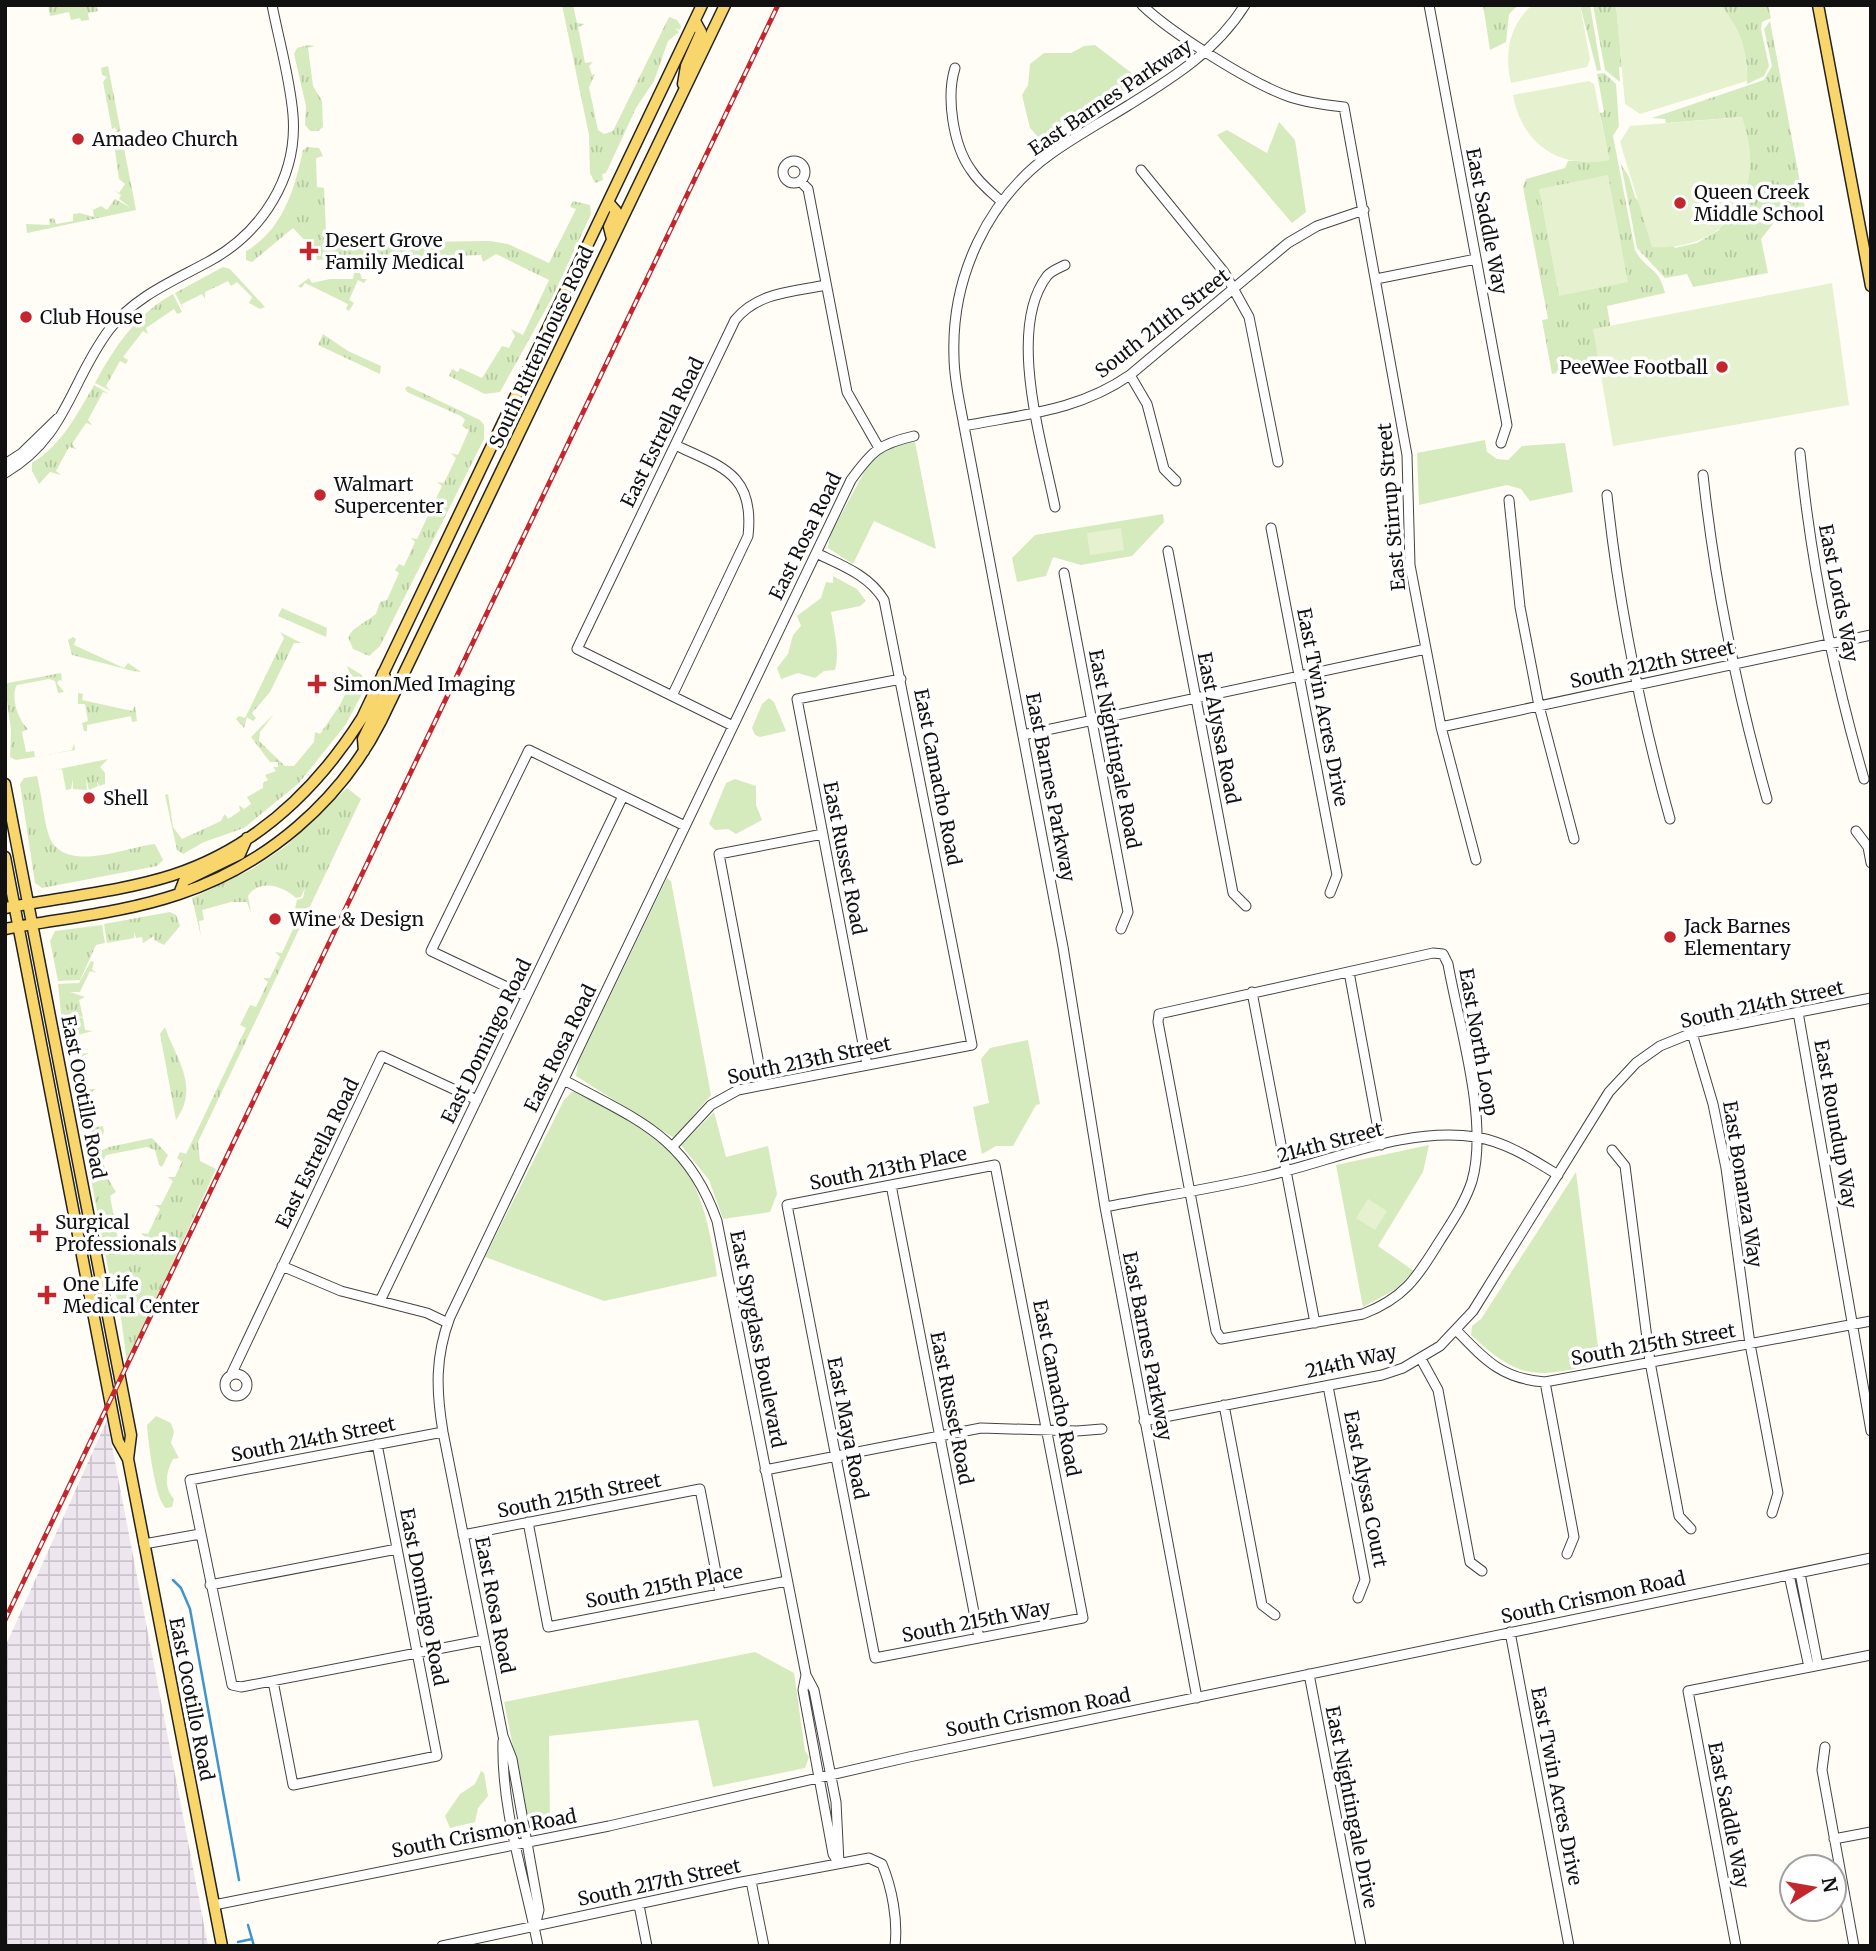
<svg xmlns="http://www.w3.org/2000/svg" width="1876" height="1951" font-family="Merriweather,serif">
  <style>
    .industrial { fill: url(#industrial-grid) }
    .grass { fill: url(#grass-tufts) }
    .park { fill: #d5ebbd }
    .pitch { fill: #e6f2cf }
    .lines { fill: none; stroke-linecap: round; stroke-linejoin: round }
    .stream { stroke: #3f96cf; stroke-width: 2.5 }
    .minor-casing { stroke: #444; stroke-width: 11 }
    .major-casing { stroke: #222; stroke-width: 13 }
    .minor { stroke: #fff; stroke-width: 9 }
    .major { stroke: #f9d66b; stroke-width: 10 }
    .rail-casing { stroke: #c4262e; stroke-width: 5 }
    .rail { stroke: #fff; stroke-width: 2.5; stroke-dasharray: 8; stroke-linecap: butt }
    .poi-dot { fill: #c4262e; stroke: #fff; stroke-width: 2.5 }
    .labels { text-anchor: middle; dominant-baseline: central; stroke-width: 7; stroke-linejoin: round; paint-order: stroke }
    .street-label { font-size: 19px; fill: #111; stroke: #fff }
    .poi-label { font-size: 19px; fill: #111; stroke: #fff; text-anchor: start }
  </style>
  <defs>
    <pattern id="industrial-grid" width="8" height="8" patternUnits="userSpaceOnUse" patternTransform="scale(1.75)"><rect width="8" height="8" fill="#eee6ef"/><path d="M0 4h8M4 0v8" fill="none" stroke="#cbc4cc"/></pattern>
    <pattern id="grass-tufts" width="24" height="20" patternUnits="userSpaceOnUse" patternTransform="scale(1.75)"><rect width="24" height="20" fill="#d5ebbd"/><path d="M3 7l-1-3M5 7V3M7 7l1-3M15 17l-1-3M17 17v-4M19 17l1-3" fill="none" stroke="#b6c8a1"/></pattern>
  </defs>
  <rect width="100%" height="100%" fill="#fffdf5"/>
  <!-- industrial -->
  <path class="industrial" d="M107 1420 208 1946H5V1647Z"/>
  <!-- grass -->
  <path class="grass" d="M76 5H96L98 11 88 13 89 20 81 21 80 18 71 20 69 12 50 16 48 5Z
    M562 5H573L577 23 585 24 578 27 585 63 593 62 589 66 592 75 595 74 589 87 598 130 604 134 613 131 669 17 677 20 681 26 680 30 675 28 679 32 668 41 654 81 636 108 606 173 602 174 603 180 595 183 590 173 589 135Z
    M1483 5H1518L1509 14 1506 42 1490 50Z
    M1580 5H1590L1601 70 1597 71Z
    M1593 5H1616L1622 67H1619L1620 82 1605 70Z
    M1720 5H1768L1771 18 1762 22 1761 29 1769 66 1764 76 1747 84C1748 52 1740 30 1720 5Z
    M1770 21 1805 209 1780 215 1761 239 1768 273 1693 287 1687 274 1665 278 1637 248 1621 164 1629 177 1635 197 1675 248 1697 243 1719 230 1742 117 1666 123 1665 119 1652 118 1764 80 1772 66 1764 29Z
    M309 45 315 46 308 48 313 86 322 101 323 127 318 131H310L305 125 306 106 294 54 297 48Z
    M108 66 136 210 27 233 26 224 50 225 49 219 54 218 56 224 73 221V214L80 213 94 217 93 210 101 206 107 210 115 199 131 208 119 199 121 195 113 190 119 193 125 184 119 179 113 136 117 131 115 127 112 129 103 82 107 77 102 75 101 68Z
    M1604 73 1616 84 1619 126 1613 136 1635 250C1646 271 1659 266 1665 293L1607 306 1617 364 1552 374 1542 320 1548 319 1523 187 1526 179 1565 168 1568 161 1609 160 1600 113 1604 112 1597 74Z
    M307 147 319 148 323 156 316 158 317 187 324 188 326 232 340 243 490 241 508 244 549 263 576 209 570 207 573 201 590 205 591 214 552 298 500 392 485 394 449 376 452 369 458 372 460 368 482 378 502 346 509 348 515 336 511 329 523 335 549 280 496 254 483 262 481 255 448 256 444 262 443 256 407 257 404 264 403 257H371V263L367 264 366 258 332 259 330 265 329 259 317 260 315 251 293 228 252 262 246 260V251C283 230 295 188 303 150Z
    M223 267 230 269 265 307 260 309 249 303 252 297 237 282 231 286 228 281 205 292V299L202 294 182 304 184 310 175 293Z
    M354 273H360L362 279H367L364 283 358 280 349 300 354 303 349 311 346 309 348 304 305 283 301 288 298 286 309 278 312 283 330 279H353Z
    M173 294 182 312 177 314 174 309 146 328 148 334 143 331 123 357 128 360 126 364 120 361 106 386 111 391 95 383C115 346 136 315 173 294Z
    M323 334 348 351 381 366 380 374 318 345Z
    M94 385 109 394 103 392 88 420 92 425 86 423 72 444 76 449 69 447 56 471 61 475 50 472 39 484 32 471V463C62 445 77 414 94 385Z
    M408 386 480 420 484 425V439L380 646 369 656 353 649 348 637 353 630 376 614 380 602 387 600 399 573 395 570 399 564 404 566 415 542 411 538 417 539 442 486 437 482 444 483 456 458 451 453 458 455 469 430 462 426 465 420 461 416 407 392 405 388Z
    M282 608 327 628 326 637 278 616Z
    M280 632 301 643H294L270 692 252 713 256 718 253 721 247 717 244 728 236 719 239 716 245 718 284 638Z
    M73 637 76 639 74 645 124 668 128 663 141 672 133 671 72 655 68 640Z
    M347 666 362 675 364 690 346 724 299 783 244 828 204 842 183 854 177 850 165 795 168 794 173 827 182 839 221 821 225 814 228 819 240 811 239 805 244 809 251 804 247 797 263 788V783L268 780 265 775 276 771 273 767H278V762H270L251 737 274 714 260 732 259 741 285 766H294L314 742 315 732 320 734 340 705 352 679Z
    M61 673 62 681 59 680 57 683 64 692 58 693 55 681 49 679 17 685C10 696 18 720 28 729L22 732 26 752 34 751 35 757 72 750 74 743 75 750 16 760 10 757 11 730 5 686 8 683Z
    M78 693 83 694 82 700 132 711 135 706 137 721 132 722 131 716 87 725V731H84L82 723 88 721 85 704H78Z
    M108 759 100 767 105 773V784L99 786 95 776 98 786 89 790 86 778 87 790 73 789V779L71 789 66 790 62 769 54 770Z
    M37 776C42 795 43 817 49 836 64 875 126 847 155 844L163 860 157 866 42 888 35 883 20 784 24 778Z
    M347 788 361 799 198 1142 200 1161 216 1169 127 1362 119 1303 111 1283 88 1164 91 1161 100 1167 102 1180 108 1179 116 1192 110 1196 119 1245 127 1244 141 1249 146 1238 141 1233 148 1234 160 1209 155 1205H161L173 1181 168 1177H175L182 1162 177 1158 180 1152 186 1154 246 1028 240 1025 250 1005 256 1007 268 982 263 978H270L280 957 275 952 282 953 299 916 294 913 297 900 303 898 305 888 301 897 296 898C284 886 259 878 248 896L251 913 247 902H231L202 910 204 920 199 921 201 937 192 898 252 869 286 846Z
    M170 912 176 915 180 926 164 945 154 940V936L143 943 142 937 136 938 134 932V938L107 943 104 924Z
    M102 925 105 943 96 945 80 980 58 981 50 941 55 931Z
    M91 961 94 962 92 969 96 973 90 971 80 992H70L85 997 79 1000 83 1017 76 1016 83 1018 85 1030 93 1031 69 1037 63 1032 58 984 79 983Z
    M165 1027C176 1059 200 1086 176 1120L160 1034Z
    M89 1053 83 1056 89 1089H96L90 1093 96 1127 103 1126 104 1132 102 1136 91 1139 82 1131 73 1059 76 1054Z
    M152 1138 168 1155 162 1167 159 1165 155 1150 147 1147 106 1155 103 1161 107 1177H104L101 1166 91 1159V1155L109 1147Z"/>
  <!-- park -->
  <path class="park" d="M1095 45 1142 81 1130 91 1045 137H1038L1030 128 1022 95 1028 85 1030 64 1044 53H1071L1084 46Z
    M1279 122 1295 140 1306 212 1292 223 1217 135 1227 130 1267 153Z
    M1485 440 1487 452 1497 459 1508 460 1522 446 1565 443 1573 492 1530 501 1521 489 1507 485 1419 505 1417 453Z
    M915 442 936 549 874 521 853 564 828 548 830 535 867 467 889 447Z
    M1163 514 1164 522 1132 556 1081 565 1053 557 1046 576 1017 582 1012 558 1035 535Z
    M833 576 857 589 866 601 860 606 831 612C834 630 840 652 835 670L824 671 815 678 798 673 781 679 777 668 788 654 793 635 801 626 797 616 821 598 826 582 833 583Z
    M769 698 774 702 786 731 760 737 755 735 752 728 762 704Z
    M735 779 756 786V805L762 820 736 834 728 829 715 830 709 824 726 783Z
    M667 878 671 881 711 1095 674 1138 576 1076 578 1063Z
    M1028 1040 1040 1104 1036 1105 1013 1146H996L982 1154 973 1107 989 1103 981 1059 990 1048Z
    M572 1092H587C610 1108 639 1121 660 1139 700 1173 710 1227 717 1276L604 1301 485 1257 564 1100Z
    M714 1112 726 1157 768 1146 777 1194 770 1212 723 1219 709 1180 681 1145Z
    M1429 1145 1423 1172 1378 1246 1414 1271 1396 1289 1363 1307 1336 1165Z
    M1576 1172 1600 1363C1536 1378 1521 1381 1471 1335L1472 1326 1481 1319Z
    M156 1416 171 1423 174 1432 171 1443 179 1458 173 1459C166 1472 163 1487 174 1499L172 1507 166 1508C155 1501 148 1440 147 1425Z
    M755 1652 794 1673 805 1751 809 1757 805 1768 713 1787 698 1720 549 1736 550 1822 533 1826 527 1816 504 1702Z
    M481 1771 484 1773 488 1796 478 1808 475 1822 450 1828 445 1816 460 1794 475 1784Z"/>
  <!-- pitch -->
  <path class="pitch" d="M1532 5H1580L1590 59 1587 67 1511 83C1504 54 1509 26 1532 5Z
    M1616 5H1720C1741 28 1748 51 1747 81L1640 114 1625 104Z
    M1589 81 1594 84 1609 160C1560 170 1522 145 1513 95Z
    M1742 117C1768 188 1731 251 1652 247L1620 142 1630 126Z
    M1608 175 1628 282 1559 296 1539 189Z
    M1832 283 1849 405 1613 446 1593 329Z
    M1121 528 1124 550 1090 555 1087 533Z
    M1368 1199 1387 1211 1375 1230 1356 1218Z"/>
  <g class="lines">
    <!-- stream -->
    <path class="stream" d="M173 1580 181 1588 190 1609 239 1880
      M248 1925 254 1946
      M238 1942 252 1939"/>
    <!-- minor casing -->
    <g class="minor-casing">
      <path id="minor" d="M1142 5C1171 33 1252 84 1290 97 1308 103 1325 105 1344 107L1407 455 1410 565 1441 727 1476 860
        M1429 5 1507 425 1501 443
        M955 68C946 97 953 145 971 170 979 183 991 192 1002 202
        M783 172a11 11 0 1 1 22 0a11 11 0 1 1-22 0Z
        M1141 170 1224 272 1249 317 1278 462
        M801 182 808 189 847 392 879 448
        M1376 279 1476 259
        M1130 375 1147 404 1164 469 1176 481
        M964 426C1025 414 1078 411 1130 375L1288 243 1317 226 1364 210
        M1800 453C1811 564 1833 672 1864 779
        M5 464 22 453 58 418
        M5 473C66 438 70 382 109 330 134 297 173 281 208 262 262 233 298 177 293 115 290 78 279 41 272 5
        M1703 475C1715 586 1737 692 1767 799
        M1607 495C1619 606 1640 712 1670 819
        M1509 500 1520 607 1539 706 1574 839
        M1055 507C1043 446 1006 330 1047 276 1051 271 1059 268 1065 265
        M1271 528 1337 875 1330 893
        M1168 551 1233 893 1246 906
        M1064 573 1128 912 1121 929
        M672 696 748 536C755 474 722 467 675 445
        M733 726 577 649 735 320C758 292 792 292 826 285
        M1441 727 1871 635
        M1023 735 1426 649
        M1856 831 1868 847 1871 863
        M1433 953 1443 954 1448 964C1459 1026 1489 1121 1472 1181 1465 1203 1451 1223 1439 1242 1416 1279 1404 1298 1363 1314L1221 1339 1216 1331 1158 1022 1159 1014Z
        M1349 972 1381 1145
        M1252 992 1315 1323
        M526 996 431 951 529 750 685 826
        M1798 1012 1871 1431
        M1692 1033 1713 1104 1726 1168 1750 1344 1778 1493 1772 1513
        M867 1065 797 699 901 679
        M564 1080C637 1120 687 1136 717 1221L806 1675 814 1690 836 1802 839 1863
        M763 1085 719 854 823 834
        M673 1146 711 1105 738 1090 972 1045 884 600C869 575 841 565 816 553
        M1612 1150 1625 1166 1650 1362 1679 1516 1691 1529
        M995 1165 1083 1618 875 1658 787 1205Z
        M891 1185 979 1638
        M1105 1207C1157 1197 1210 1189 1262 1177 1331 1162 1405 1126 1476 1137 1506 1142 1532 1159 1558 1175
        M282 1266 341 1291 427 1313 448 1323
        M380 1301 623 796
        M1457 1331C1485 1360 1502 1379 1545 1382L1871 1321
        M1421 1359 1438 1390 1470 1562 1482 1571
        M225 1385a11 11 0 1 1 22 0a11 11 0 1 1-22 0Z
        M231 1375 382 1056 477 1100
        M1545 1382 1574 1537 1567 1554
        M1328 1386 1365 1580 1358 1598
        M1224 1405 1262 1605 1275 1615
        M1144 1421 1382 1375 1403 1368 1440 1346 1473 1311 1609 1092 1636 1063 1660 1046 1692 1033 1871 998
        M443 1432 190 1480 232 1685 241 1687 484 1640
        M765 1470 981 1428 1077 1431 1102 1429
        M528 1522 548 1627 787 1581
        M463 1535 700 1489 720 1593
        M144 1544 200 1534
        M1800 1573 1818 1665
        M1789 1575 1809 1667
        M210 1585 397 1549
        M1510 1632 1569 1946
        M1309 1674 1361 1946
        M806 1675 803 1690 833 1854 838 1862
        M273 1681 293 1785 437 1756 377 1444
        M1197 1698 1105 1207 1063 947 964 426C960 403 954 380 954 357 951 278 987 199 1052 153 1076 136 1103 121 1129 105 1174 77 1216 51 1245 5
        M503 1741C501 1810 525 1879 538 1946
        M1825 1747 1822 1770 1854 1946
        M1834 1839 1871 1832
        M751 1881 764 1946
        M214 1905 609 1826 909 1757 1871 1558
        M639 1905 647 1946
        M535 1926 539 1910 512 1759 503 1736 443 1432C436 1390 435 1357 450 1317L851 480C872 451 879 444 914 436
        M442 1946 736 1883 869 1858 882 1864C892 1888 898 1920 895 1946
        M1736 1946 1688 1691 1871 1655"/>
    </g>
    <!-- major casing -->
    <g class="major-casing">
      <path id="major" d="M1818 5 1871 286
        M683 84 686 66 701 32 695 21
        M608 202 616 211 609 227 612 239
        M364 751 363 739 389 685 383 673
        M5 784 131 1435 128 1459 222 1946
        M5 857 114 1421 118 1441 128 1459
        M179 894 184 881 240 854 247 838
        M5 908C57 898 124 891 173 875 255 848 317 789 362 718L702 5
        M5 929C63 918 123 913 179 894 266 865 340 802 381 721L725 5"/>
    </g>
    <!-- minor -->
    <use href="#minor" class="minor"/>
    <!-- major -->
    <use href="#major" class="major"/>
    <!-- rail casing -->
    <g class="rail-casing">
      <path id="rail" d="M5 1620 778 5"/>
    </g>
    <!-- rail -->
    <use href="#rail" class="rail"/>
  </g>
  <!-- markers -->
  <g class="poi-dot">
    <circle cx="78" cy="139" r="7"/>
    <circle cx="1680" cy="203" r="7"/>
    <path d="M305.5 240.5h7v7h7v7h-7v7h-7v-7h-7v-7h7z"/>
    <circle cx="26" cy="317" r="7"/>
    <circle cx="1722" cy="367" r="7"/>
    <circle cx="320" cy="495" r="7"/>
    <path d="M313.5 673.5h7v7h7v7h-7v7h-7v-7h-7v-7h7z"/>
    <circle cx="89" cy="798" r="7"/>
    <circle cx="275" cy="919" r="7"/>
    <circle cx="1670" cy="937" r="7"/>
    <path d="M35.5 1222.5h7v7h7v7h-7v7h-7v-7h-7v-7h7z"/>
    <path d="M43.5 1284.5h7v7h7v7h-7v7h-7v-7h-7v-7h7z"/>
  </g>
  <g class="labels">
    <!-- street labels -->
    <g class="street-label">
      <text transform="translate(1110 97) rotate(-34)">East Barnes Parkway</text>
      <text transform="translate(1487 221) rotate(79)">East Saddle Way</text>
      <text transform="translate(1162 323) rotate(-38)">South 211th Street</text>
      <text transform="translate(541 347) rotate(-65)">South Rittenhouse Road</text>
      <text transform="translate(662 432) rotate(-64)">East Estrella Road</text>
      <text transform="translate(1391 507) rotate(-95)">East Stirrup Street</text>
      <text transform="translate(805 536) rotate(-64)">East Rosa Road</text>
      <text transform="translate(1839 593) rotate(79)">East Lords Way</text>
      <text transform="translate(1652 664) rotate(-12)">South 212th Street</text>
      <text transform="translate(1323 707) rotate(79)">East Twin Acres Drive</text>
      <text transform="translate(1219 728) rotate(79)">East Alyssa Road</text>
      <text transform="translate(1115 749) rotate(79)">East Nightingale Road</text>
      <text transform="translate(938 777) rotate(79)">East Camacho Road</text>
      <text transform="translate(1051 787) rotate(79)">East Barnes Parkway</text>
      <text transform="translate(845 858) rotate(79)">East Russet Road</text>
      <text transform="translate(1762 1004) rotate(-12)">South 214th Street</text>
      <text transform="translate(486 1041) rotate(-64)">East Domingo Road</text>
      <text transform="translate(1479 1042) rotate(80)">East North Loop</text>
      <text transform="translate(560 1048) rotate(-64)">East Rosa Road</text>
      <text transform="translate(809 1060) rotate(-12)">South 213th Street</text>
      <text transform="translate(84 1097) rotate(79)">East Ocotillo Road</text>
      <text transform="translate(1836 1124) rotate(80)">East Roundup Way</text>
      <text transform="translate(1330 1142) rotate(-15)">214th Street</text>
      <text transform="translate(317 1153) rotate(-64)">East Estrella Road</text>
      <text transform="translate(888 1168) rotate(-11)">South 213th Place</text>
      <text transform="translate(1743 1184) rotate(81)">East Bonanza Way</text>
      <text transform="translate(758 1339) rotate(79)">East Spyglass Boulevard</text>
      <text transform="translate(1653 1344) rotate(-10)">South 215th Street</text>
      <text transform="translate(1148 1346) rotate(79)">East Barnes Parkway</text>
      <text transform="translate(1351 1361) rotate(-13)">214th Way</text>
      <text transform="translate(1057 1388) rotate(79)">East Camacho Road</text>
      <text transform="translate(952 1408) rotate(79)">East Russet Road</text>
      <text transform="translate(848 1428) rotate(79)">East Maya Road</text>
      <text transform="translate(313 1439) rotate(-11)">South 214th Street</text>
      <text transform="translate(1366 1489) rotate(79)">East Alyssa Court</text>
      <text transform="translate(579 1495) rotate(-11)">South 215th Street</text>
      <text transform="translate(664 1586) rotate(-11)">South 215th Place</text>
      <text transform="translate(424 1597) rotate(79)">East Domingo Road</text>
      <text transform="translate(1593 1597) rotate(-12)">South Crismon Road</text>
      <text transform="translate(495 1605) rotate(79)">East Rosa Road</text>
      <text transform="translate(976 1621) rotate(-11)">South 215th Way</text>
      <text transform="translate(192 1699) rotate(79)">East Ocotillo Road</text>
      <text transform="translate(1038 1712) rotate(-11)">South Crismon Road</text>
      <text transform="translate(1557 1786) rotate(79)">East Twin Acres Drive</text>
      <text transform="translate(1352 1807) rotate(79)">East Nightingale Drive</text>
      <text transform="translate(1729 1815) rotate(79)">East Saddle Way</text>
      <text transform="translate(484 1833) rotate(-11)">South Crismon Road</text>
      <text transform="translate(659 1882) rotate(-12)">South 217th Street</text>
    </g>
    <!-- poi labels -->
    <g class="poi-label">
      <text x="92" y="139">Amadeo Church</text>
      <text x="1694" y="192">Queen Creek<tspan x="1694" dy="22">Middle School</tspan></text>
      <text x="325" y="240">Desert Grove<tspan x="325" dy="22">Family Medical</tspan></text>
      <text x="40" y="317">Club House</text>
      <text x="1708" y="367" text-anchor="end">PeeWee Football</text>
      <text x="334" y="484">Walmart<tspan x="334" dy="22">Supercenter</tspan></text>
      <text x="333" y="684">SimonMed Imaging</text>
      <text x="103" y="798">Shell</text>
      <text x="289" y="919">Wine &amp; Design</text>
      <text x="1684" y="926">Jack Barnes<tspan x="1684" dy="22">Elementary</tspan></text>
      <text x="55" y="1222">Surgical<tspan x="55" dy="22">Professionals</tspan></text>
      <text x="63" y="1284">One Life<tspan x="63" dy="22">Medical Center</tspan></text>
    </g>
  </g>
  <!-- border -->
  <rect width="1876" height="1951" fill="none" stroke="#111111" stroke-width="14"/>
  <!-- north arrow -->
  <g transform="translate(1813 1888) rotate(79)"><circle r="33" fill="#ffffff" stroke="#a0a0a0" stroke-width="2"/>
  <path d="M0-5L12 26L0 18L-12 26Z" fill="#c4262e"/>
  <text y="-10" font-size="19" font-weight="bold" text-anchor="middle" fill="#111111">N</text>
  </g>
</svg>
